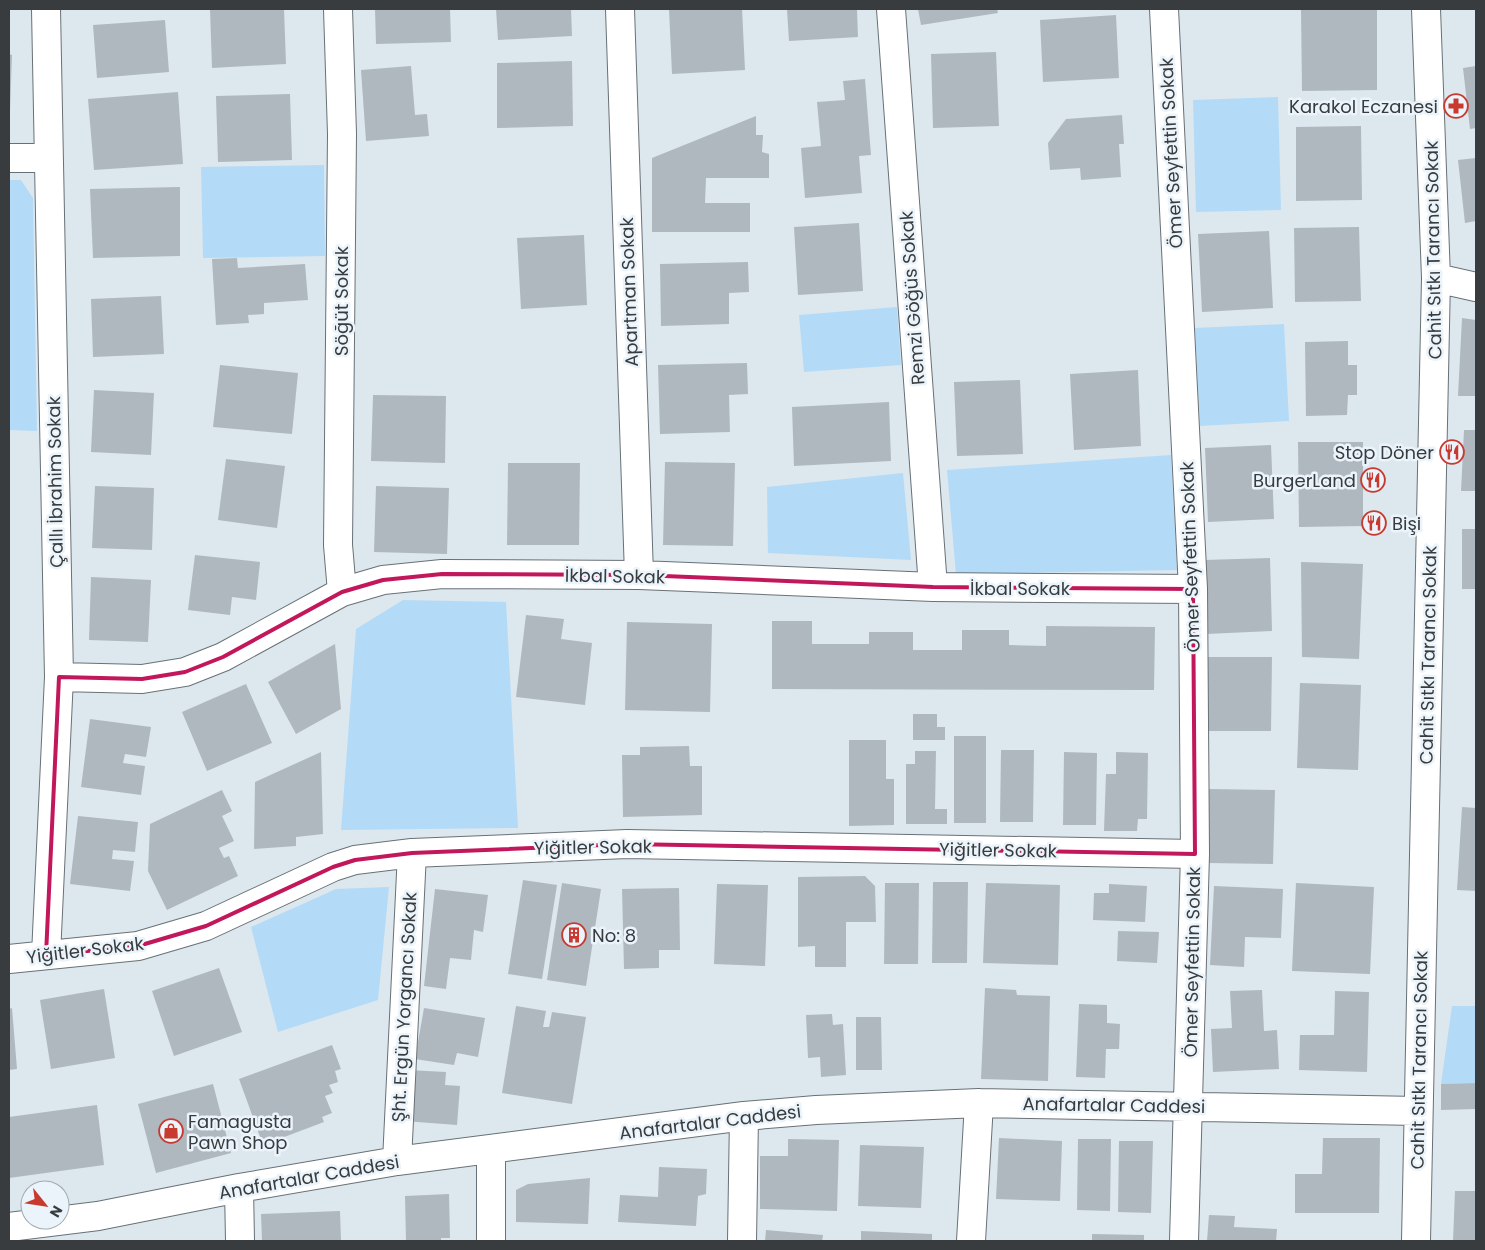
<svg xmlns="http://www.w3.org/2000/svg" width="1485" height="1250" font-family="Poppins,sans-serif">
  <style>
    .green { fill: #b3dbf7 }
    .building { fill: #afb8bf }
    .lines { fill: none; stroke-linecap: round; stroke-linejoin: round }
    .minor-casing { stroke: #687177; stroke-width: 30 }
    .minor { stroke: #fff; stroke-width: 28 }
    .marked { fill: none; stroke: #c2185b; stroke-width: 4; stroke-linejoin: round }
    .labels { text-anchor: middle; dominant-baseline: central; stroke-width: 5; stroke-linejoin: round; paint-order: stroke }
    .poi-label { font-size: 18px; fill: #383c3e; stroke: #ebf4fb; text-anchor: end }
    .street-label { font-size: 18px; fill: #383c3e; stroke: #ebf4fb }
  </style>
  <rect width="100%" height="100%" fill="#dde7ee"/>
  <!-- green -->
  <path class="green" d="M1278 97 1281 210 1196 212 1193 100Z
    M324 165 325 256 203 258 201 167Z
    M9 180H21L33 198 37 431 9 430Z
    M897 307 901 365 804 372 799 315Z
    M1284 324 1289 421 1200 426 1195 328Z
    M1171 455 1177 570 956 574 947 470Z
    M903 473 911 560 768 553 767 487Z
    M403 600 506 602 518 828 341 830 356 629Z
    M389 887 378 1000 278 1032 251 927 336 889Z
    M1452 1006H1476V1083L1441 1084Z"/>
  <!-- building -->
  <path class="building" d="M210 9H284L286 64 212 68Z
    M375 9H450L451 42 376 44Z
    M496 9H571L572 36 498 40Z
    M669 9H742L745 70 672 74Z
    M787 9H857L858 37 789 41Z
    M918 9H997L998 13 921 25Z
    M1301 9H1377V90L1302 91Z
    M1116 15 1119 78 1043 82 1040 20Z
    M165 20 169 72 97 78 93 25Z
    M996 52 999 126 933 128 931 54Z
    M9 54 12 55 10 111H9Z
    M572 61 573 126 497 128V63Z
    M411 66 415 115 427 114 429 136 366 141 361 70Z
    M1476 66V128L1470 129 1463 68Z
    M865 79 871 155 859 156 862 193 805 198 801 148 821 146 817 102 845 100 843 81Z
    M178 92 183 164 94 170 88 99Z
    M290 94 292 160 218 162 216 96Z
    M1122 115 1124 144H1119L1121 177 1081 180 1080 168 1050 170 1048 143 1066 119Z
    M756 116V135H763L762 152 769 154V178H706L705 203H750V232H652V158Z
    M1361 126 1362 200 1296 201V127Z
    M1476 158V221L1465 223 1458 160Z
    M180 187V256L93 258 90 189Z
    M859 223 863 291 798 295 794 227Z
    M1359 227 1361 301 1295 302 1294 228Z
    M1269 231 1273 308 1202 312 1198 234Z
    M584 235 587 305 521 309 517 238Z
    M237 258 238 268 305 264 308 300 264 303V314L248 315 249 323 216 325 212 259Z
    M748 262 749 292 729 293V324L661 326 660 264Z
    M161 296 164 354 93 357 91 299Z
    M1462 318 1476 320V396H1458Z
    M1348 341V365H1357V395H1348L1347 415 1306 416 1305 342Z
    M747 363 748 394 729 395 730 432 660 434 658 365Z
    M220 365 298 373 292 434 213 427Z
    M1138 370 1141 446 1074 450 1070 374Z
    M1020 380 1023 454 957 456 954 382Z
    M94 390 154 393 151 455 91 452Z
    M373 395 446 396 445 463 371 461Z
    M889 402 891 461 794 466 792 407Z
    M1464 430H1476V491H1461Z
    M1298 442H1363V526L1299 527Z
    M1271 445 1274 519 1208 522 1205 448Z
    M226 459 285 466 277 528 218 520Z
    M665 462 735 463 733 546 663 545Z
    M508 463H580L579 545H507Z
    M95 486 154 488 152 550 92 548Z
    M376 486 449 488 447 554 374 552Z
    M1462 529H1476V589H1462Z
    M195 555 260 562 256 600 232 597 230 615 188 610Z
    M1270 558 1272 631 1206 634 1204 560Z
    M1301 562 1363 564 1359 659 1302 657Z
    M91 577 151 580 148 642 89 640Z
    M526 615 564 619 561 639 592 643 585 705 516 697Z
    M772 621H812V644H869V632H913V650H962V630H1009V645L1046 646V626L1155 627 1154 690 772 689Z
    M627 622 712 624 710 712 625 710Z
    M335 644 341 709 296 734 268 682Z
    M1206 657H1272L1271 731H1206Z
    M1300 683 1361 685 1358 770 1297 768Z
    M246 684 272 743 207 771 182 712Z
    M913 714H937V727H945V740H913Z
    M90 719 151 727 146 757 125 754 123 763 145 766 141 795 81 787Z
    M954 736H986V823H954Z
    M849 740H886V779H894V825L849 826Z
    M689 746 690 766H702V815L623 817 622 755H640V747Z
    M1001 750H1034L1033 822H1000Z
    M915 751H936L935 809H947V824H906V764H915Z
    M321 752 323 834 296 837V846L254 849 255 782Z
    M1064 752 1097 753 1096 825H1063Z
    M1116 752 1148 753 1147 819H1138L1137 831H1104L1106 774H1116Z
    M1209 789 1275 790 1273 864 1208 863Z
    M222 790 232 811 222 816 234 841 219 848 224 858 229 856 238 876 167 910 148 871 150 824Z
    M1462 807 1476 808V891L1457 890Z
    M78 816 138 822 135 852 113 850 112 859 134 861 130 891 70 884Z
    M865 876 875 886 876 922H846V967H815V946L798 947V877Z
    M523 880 557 885 542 979 508 974Z
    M933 882H968L967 963H932Z
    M562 883 601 889 586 986 547 980Z
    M885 883H919L918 964H884Z
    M986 883 1060 885 1058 965 983 963Z
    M1296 883 1374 887 1370 974 1292 971Z
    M717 884 768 885 765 966 714 964Z
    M1109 884 1147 886 1145 922 1093 920 1094 893H1109Z
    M1214 886 1283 889 1281 938 1245 937 1244 967 1210 965Z
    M679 888 680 950H659V968L624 969 622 889Z
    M435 889 488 895 483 932 474 930 471 960 450 958 446 989 424 986Z
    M1118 931 1159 932 1157 963 1117 961Z
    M219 968 242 1032 174 1056 152 991Z
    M985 988 1016 990 1017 995 1050 996 1048 1081 981 1079Z
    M104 989 115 1058 51 1069 40 1000Z
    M1262 990 1264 1031 1277 1030 1279 1069 1213 1072 1211 1029 1232 1028 1230 991Z
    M1335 991 1369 992 1367 1072 1299 1070 1300 1035H1334Z
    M1079 1004 1107 1005V1023L1120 1024 1119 1049H1106L1105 1078 1076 1077Z
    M516 1006 546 1011 543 1027H549L552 1012 586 1017 572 1104 502 1093Z
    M12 1008 17 1069 9 1070V1009Z
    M424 1008 485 1018 478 1057 457 1053 454 1065 415 1059Z
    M832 1014 833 1025 843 1024 846 1075 821 1077 820 1057 808 1058 806 1015Z
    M856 1017H881L882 1070H856Z
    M332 1045 341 1069 335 1071 338 1082 329 1085 333 1093 325 1096 332 1113 322 1117 324 1122 263 1145 239 1079Z
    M408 1070 446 1072 445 1085 460 1086 457 1125 404 1121Z
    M1476 1083V1109L1441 1110V1084Z
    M213 1084 231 1153 156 1173 138 1104Z
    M97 1105 104 1165 9 1178V1117Z
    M999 1138 1062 1141 1060 1201 996 1199Z
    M1323 1138H1380L1379 1213H1295V1174H1322Z
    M788 1139 839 1140 837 1211 760 1209V1156H788Z
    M1078 1139H1111L1110 1211 1077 1210Z
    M1119 1141H1153L1151 1213 1118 1212Z
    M860 1145 924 1147 921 1208 858 1206Z
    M659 1167 707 1169 706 1194 698 1196 696 1226 618 1222 620 1195 658 1197Z
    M590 1178 588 1224 516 1222V1190L528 1184Z
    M1455 1191H1476V1241H1453Z
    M449 1194 450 1238H441V1241H406L405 1196Z
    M340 1211 341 1241H262L261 1214Z
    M1209 1215 1235 1216 1234 1227 1277 1229 1276 1241H1207Z
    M766 1230 823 1235 822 1241H765Z
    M861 1231 932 1234V1241H861Z
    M1092 1234 1144 1235V1241H1092Z"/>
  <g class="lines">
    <!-- minor casing -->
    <g class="minor-casing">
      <path id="minor" d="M46 9 59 677 46 955
        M338 9 342 134 338 545 342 592
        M620 9 639 575
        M891 9 933 587
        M1164 9 1193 589 1195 854 1184 1241
        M9 158H48
        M1436 278 1476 287
        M59 677 142 679 185 672 223 657 342 592 383 580 442 574 639 575 933 587 1193 589
        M9 959 138 946 206 926 333 867 355 860 412 853 627 844 1195 854
        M397 1161 412 853
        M239 1188 240 1241
        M9 1227 98 1216 239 1188 397 1161 744 1116 816 1110 979 1103 1418 1111
        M491 1241V1149
        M742 1241 744 1116
        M971 1241 979 1103
        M1416 1241 1436 278 1426 9"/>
    </g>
    <!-- minor -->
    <use href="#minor" class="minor"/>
  </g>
  <!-- marked area -->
  <path class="marked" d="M442 574 639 575 933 587 1193 589 1195 854 627 844 412 853 355 860 333 867 206 926 138 946 46 955 59 677 142 679 185 672 223 657 342 592 383 580Z"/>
  <!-- icons -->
  <defs>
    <g id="pharmacy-ring" transform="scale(1.25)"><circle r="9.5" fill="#ebf4fb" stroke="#c83a2f" stroke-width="1.5"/><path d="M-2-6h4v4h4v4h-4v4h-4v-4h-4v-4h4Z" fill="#c83a2f"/></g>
    <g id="restaurant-ring" transform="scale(1.25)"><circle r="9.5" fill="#ebf4fb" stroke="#c83a2f" stroke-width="1.5"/><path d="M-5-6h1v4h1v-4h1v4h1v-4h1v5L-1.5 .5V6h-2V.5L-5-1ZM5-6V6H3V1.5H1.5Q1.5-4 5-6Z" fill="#c83a2f"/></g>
    <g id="building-ring" transform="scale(1.25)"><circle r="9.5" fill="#ebf4fb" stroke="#c83a2f" stroke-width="1.5"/><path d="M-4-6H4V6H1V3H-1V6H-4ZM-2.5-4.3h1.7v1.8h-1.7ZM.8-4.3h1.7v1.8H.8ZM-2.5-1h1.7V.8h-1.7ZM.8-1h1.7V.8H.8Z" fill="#c83a2f"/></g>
    <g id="shop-ring" transform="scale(1.25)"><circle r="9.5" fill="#ebf4fb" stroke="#c83a2f" stroke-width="1.5"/><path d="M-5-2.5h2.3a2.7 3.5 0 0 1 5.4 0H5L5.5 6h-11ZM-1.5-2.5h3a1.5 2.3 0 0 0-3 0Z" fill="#c83a2f"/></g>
  </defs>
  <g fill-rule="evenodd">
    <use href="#pharmacy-ring" x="1456" y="106"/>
    <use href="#restaurant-ring" x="1452" y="452"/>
    <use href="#restaurant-ring" x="1373" y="480"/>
    <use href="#restaurant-ring" x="1374" y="523"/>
    <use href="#building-ring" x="574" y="935"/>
    <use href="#shop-ring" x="171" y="1131"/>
  </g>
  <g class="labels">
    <!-- poi labels -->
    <g class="poi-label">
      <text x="1438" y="106">Karakol Eczanesi</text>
      <text x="1434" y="452">Stop Döner</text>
      <text x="1356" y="480">BurgerLand</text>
      <text x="1392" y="523" text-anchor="start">Bişi</text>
      <text x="592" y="935" text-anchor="start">No: 8</text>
      <text x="188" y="1121" text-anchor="start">Famagusta<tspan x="188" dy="21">Pawn Shop</tspan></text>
    </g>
    <!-- street labels -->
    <g class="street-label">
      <text transform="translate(1171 153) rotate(-93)">Ömer Seyfettin Sokak</text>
      <text transform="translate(1433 250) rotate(-91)">Cahit Sıtkı Tarancı Sokak</text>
      <text transform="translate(629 292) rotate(-92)">Apartman Sokak</text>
      <text transform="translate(912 298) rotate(-94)">Remzi Göğüs Sokak</text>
      <text transform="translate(341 301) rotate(-90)">Söğüt Sokak</text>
      <text transform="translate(55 482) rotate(-91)">Çallı İbrahim Sokak</text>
      <text transform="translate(1190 557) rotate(-92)">Ömer Seyfettin Sokak</text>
      <text transform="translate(615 576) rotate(1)">İkbal Sokak</text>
      <text x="1020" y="588">İkbal Sokak</text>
      <text transform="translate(1428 655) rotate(-89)">Cahit Sıtkı Tarancı Sokak</text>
      <text transform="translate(593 847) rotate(-1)">Yiğitler Sokak</text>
      <text transform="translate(998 850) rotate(1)">Yiğitler Sokak</text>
      <text transform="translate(85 950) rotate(-7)">Yiğitler Sokak</text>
      <text transform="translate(1192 962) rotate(-89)">Ömer Seyfettin Sokak</text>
      <text transform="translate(404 1007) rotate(-87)">Şht. Ergün Yorgancı Sokak</text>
      <text transform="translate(1419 1060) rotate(-89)">Cahit Sıtkı Tarancı Sokak</text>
      <text transform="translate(1114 1105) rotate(1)">Anafartalar Caddesi</text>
      <text transform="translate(710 1122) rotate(-7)">Anafartalar Caddesi</text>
      <text transform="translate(309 1177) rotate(-10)">Anafartalar Caddesi</text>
    </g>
  </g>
  <!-- border -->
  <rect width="1485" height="1250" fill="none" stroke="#383c3e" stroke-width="20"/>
  <!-- north arrow -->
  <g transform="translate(45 1205) rotate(120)"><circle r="24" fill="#ebf4fb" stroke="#a3aaaf"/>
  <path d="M0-4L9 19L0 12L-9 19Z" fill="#c83a2f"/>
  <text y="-8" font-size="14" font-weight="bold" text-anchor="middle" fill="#383c3e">N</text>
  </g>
</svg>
